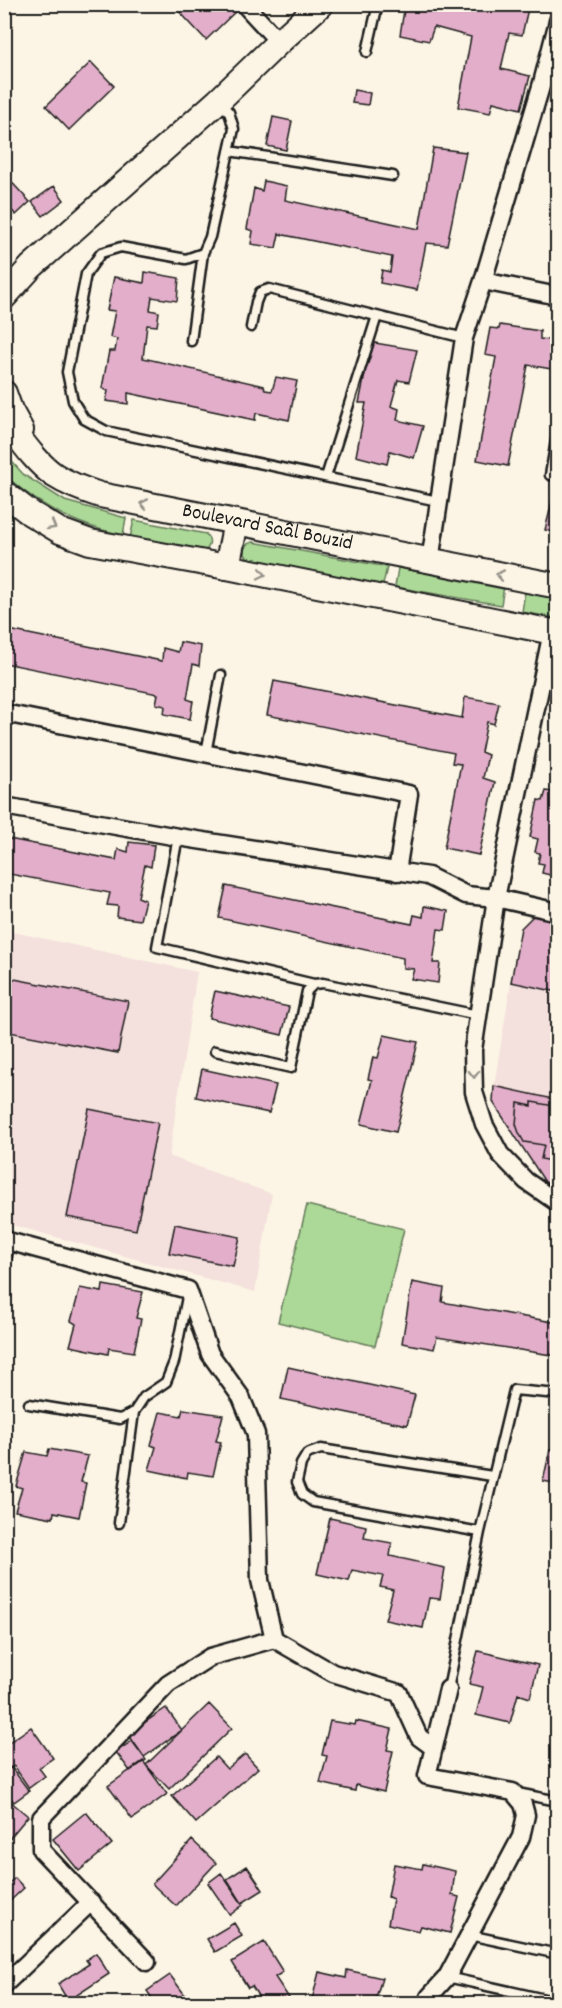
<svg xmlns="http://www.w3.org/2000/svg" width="562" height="2008" font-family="Dekko,sans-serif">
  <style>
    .built { fill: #f4e0dd }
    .green { fill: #acd997; stroke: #647a5a; stroke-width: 1.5 }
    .building { fill: #e2aec9; stroke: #1c1c1c; stroke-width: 1.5 }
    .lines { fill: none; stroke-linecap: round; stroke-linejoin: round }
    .lane-casing { stroke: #1c1c1c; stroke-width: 13 }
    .street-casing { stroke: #1c1c1c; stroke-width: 21 }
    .secondary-casing { stroke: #1c1c1c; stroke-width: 28 }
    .lane { stroke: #fcf5e5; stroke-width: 8 }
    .street { stroke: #fcf5e5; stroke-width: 16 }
    .secondary { stroke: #fcf5e5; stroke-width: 24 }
    .oneway { stroke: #97938b }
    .labels { text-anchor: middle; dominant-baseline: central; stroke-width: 4.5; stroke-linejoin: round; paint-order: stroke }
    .street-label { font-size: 21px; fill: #1c1c1c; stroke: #fcf5e5 }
  </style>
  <rect width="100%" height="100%" fill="#fcf5e5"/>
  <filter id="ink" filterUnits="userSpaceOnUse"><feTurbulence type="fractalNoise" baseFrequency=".0167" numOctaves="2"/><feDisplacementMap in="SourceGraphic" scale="12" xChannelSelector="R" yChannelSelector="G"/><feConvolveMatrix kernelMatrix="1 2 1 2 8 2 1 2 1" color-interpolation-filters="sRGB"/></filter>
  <g filter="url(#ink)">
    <!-- built -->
    <path class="built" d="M4 930 197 972 169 1156 272 1194 255 1292 5 1223Z
      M511 982 557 992V1100L494 1086Z"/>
    <!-- green -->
    <path class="green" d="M4 453 24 475 65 501 126 518 123 535C78 526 38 506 5 475Z
      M134 520 206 534C211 540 211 547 204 551L130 538Z
      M253 542 387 567 383 585 250 560 246 556 244 550 247 544Z
      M398 568 504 586 501 605 395 587Z
      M525 592 557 598V618L522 612Z
      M307 1205 404 1229 375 1346 278 1322Z"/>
    <!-- building -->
    <path class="building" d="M182 4H237L240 7 206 40 177 9Z
      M405 4H483L491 7 492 4H529L522 35 509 33 501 69 530 76 521 109 493 102 490 113 458 107 471 37 434 27 429 41 400 35Z
      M91 62 114 86 69 130 46 106Z
      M354 90 370 93 368 105 352 103Z
      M273 117 292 121 286 150 267 146Z
      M433 148 466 152 447 245 426 243 417 290 380 283 382 270 390 272 392 257 279 234 276 248 251 244 253 231 247 229 254 188 262 191 264 181 287 186 285 200 419 229Z
      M4 174 30 202 16 215 4 202Z
      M54 186 64 200 43 216 32 202Z
      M145 272 179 278 177 301 152 297 150 310 159 312 157 326 147 325 143 358 264 386 265 390 272 391 276 377 297 381 289 420 256 413 255 420 128 393V404L106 401 108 391 102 388 109 351H115L117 339 110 337 115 311 107 310 114 277 144 283Z
      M500 325 540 331V339L549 340 551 332 558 334V370L528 365 508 466 477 460 496 357 485 355 490 328 499 329Z
      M363 341 417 350 409 382 398 380 391 406 399 409 397 420 423 426 414 458 390 451 387 464 356 456 366 403H359L365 374 355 372Z
      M553 498 558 499V533L545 530Z
      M4 629 162 661 163 648 178 652 180 642 201 646 199 666 193 664 187 699 193 701 190 719 164 714 165 706 156 704 158 694 4 663Z
      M274 681 462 718 465 697 499 703 494 724 487 722 481 752 488 755 483 778 495 782 479 855 444 848 461 764 452 763 454 753 267 715Z
      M546 791 558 793V877L542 873 544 864 538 863 540 853 535 852 538 839 530 837 538 800 543 801Z
      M4 838 116 860 118 849 128 852 129 842 154 845 151 867 145 865 138 897 145 900 140 920 117 917 118 906 107 905 110 893 4 873Z
      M226 886 412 924 414 915 423 917 424 906 448 911 445 930 438 929 433 963H440L438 983 411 979 414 969 403 968V958L219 918Z
      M533 916 558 919V992L511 982 521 928Z
      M4 977 128 1001 118 1053 4 1031Z
      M215 991 289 1007 282 1035 209 1018Z
      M384 1035 418 1042 396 1132 361 1124 372 1080 368 1079 373 1057 378 1058Z
      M202 1069 276 1085 269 1113 196 1097Z
      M494 1086 558 1100V1189L545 1182 493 1102Z
      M532 1102 554 1106 553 1114H558V1162L541 1159 544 1145 524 1142 519 1133 516 1124 518 1103 532 1106Z
      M89 1109 158 1123 136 1230 67 1217Z
      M175 1224 240 1237 233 1266 169 1253Z
      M412 1282 444 1288 442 1302 558 1323V1356L437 1337 434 1349 402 1343Z
      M103 1285 143 1292 136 1318 141 1319 134 1352 109 1348 108 1354 70 1346 76 1324 71 1321 80 1288 102 1292Z
      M288 1367 415 1395 407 1425 281 1399Z
      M183 1409 223 1415 216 1441 221 1442 213 1476 188 1472 187 1478 149 1470 156 1447 151 1445 160 1412 181 1416Z
      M49 1449 88 1456 81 1482 86 1483 79 1517 54 1512 53 1518 15 1511 22 1488 16 1486 26 1452 47 1456Z
      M550 1450 558 1452V1484L543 1481Z
      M330 1518 366 1526 364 1538 392 1543 390 1556 445 1568 440 1599 429 1598 423 1628 385 1620 393 1590 380 1587 383 1576 352 1570 349 1581 317 1574Z
      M478 1651 538 1665 530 1698 518 1694 510 1723 476 1715 483 1687 469 1684Z
      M209 1704 232 1728 169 1789 146 1765Z
      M166 1708 182 1730 144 1757 128 1734Z
      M330 1721 355 1725 356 1721 392 1729 387 1750 393 1751 384 1792 356 1785 355 1791 320 1783 327 1756 322 1755Z
      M31 1727 53 1758 39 1768 45 1776 29 1788 14 1766 5 1772 4 1771V1746Z
      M132 1741 146 1760 130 1771 116 1752Z
      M245 1754 258 1768 196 1823 172 1796 216 1757 227 1769Z
      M143 1761 167 1794 132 1819 108 1786Z
      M11 1767 29 1791 14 1802 4 1790V1772Z
      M4 1796 28 1816 9 1839 4 1835Z
      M86 1812 112 1844 79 1871 53 1839Z
      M192 1840 216 1863 176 1906 152 1884Z
      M394 1864 422 1869 423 1864 455 1871 452 1895 459 1897 450 1933 421 1926 419 1931 388 1924 393 1899 388 1897Z
      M247 1866 263 1890 242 1903 227 1879Z
      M221 1873 243 1905 230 1915 208 1883Z
      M15 1878 24 1888 9 1902 4 1896V1887Z
      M234 1923 242 1936 215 1952 207 1939Z
      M264 1942 283 1972 275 1977 289 1998 280 2004H263L252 1986 248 1988 232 1962Z
      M96 1953 109 1974 68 2001 58 1984 89 1964 86 1960Z
      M347 1970 382 1978 375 2001 382 2002V2004H311L319 1972 346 1978Z
      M170 1975 191 2003 190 2004H156L147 1991Z"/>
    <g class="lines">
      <!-- lane casing -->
      <g class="lane-casing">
        <path id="lane" d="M367 52 378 4
          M219 102 229 112 234 129 210 237 203 253 186 259 121 247 101 253 86 274 67 372 73 401 84 419 106 431 438 501
          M229 151 393 176
          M251 327 256 302 260 292 269 289 464 338
          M191 341 203 253
          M550 475 558 429
          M326 477 377 316
          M206 753 221 675
          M178 837 157 947 314 984
          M215 1051 291 1068 307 991 314 984 323 983 478 1015
          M4 1270 10 1241
          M29 1404 120 1419 134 1412 144 1397 166 1382 174 1362 187 1297
          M119 1523 134 1412
          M480 1532 313 1502 302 1494 297 1482 301 1464 307 1454 321 1449 492 1476
          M448 1689 480 1532 514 1390 558 1394
          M517 1793 558 1801
          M469 1935 558 1954
          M447 1977 558 2002"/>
      </g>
      <!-- street casing -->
      <g class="street-casing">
        <path id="street" d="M244 4 279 42
          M483 281 558 296
          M430 561 464 338 483 281 542 83 558 21
          M4 713 409 794 397 872
          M4 806 178 837 428 876 466 895 496 898 552 632
          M558 912 496 898 473 1050 474 1092 484 1124 500 1154 526 1181 558 1203
          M4 1240 188 1290 210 1354 241 1397 256 1434 260 1580 274 1639
          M147 1962 41 1850V1818L168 1684 210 1657 274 1639 333 1673 399 1693 419 1737 434 1748
          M4 1985 91 1902
          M427 2004 429 1997 447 1977 521 1837 526 1815 523 1804 513 1792 427 1776 448 1689"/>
      </g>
      <!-- secondary casing -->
      <g class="secondary-casing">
        <g id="secondary">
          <path d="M4 297 31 267 218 101 279 42 321 4"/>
          <path d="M4 393 10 410 21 430"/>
          <path id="s1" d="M4 418C19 437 34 461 54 475 68 484 84 490 100 495L558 586"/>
          <path d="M4 493 30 513 60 531 90 542 227 567 558 633"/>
          <path d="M227 567 236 522"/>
        </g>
      </g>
      <!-- lane -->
      <use href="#lane" class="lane"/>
      <!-- street -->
      <use href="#street" class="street"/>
      <!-- secondary -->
      <use href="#secondary" class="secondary"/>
    </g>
    <!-- one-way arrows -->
    <defs><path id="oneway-chevron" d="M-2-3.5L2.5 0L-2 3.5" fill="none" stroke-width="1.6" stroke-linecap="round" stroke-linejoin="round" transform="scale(1.5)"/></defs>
    <g class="oneway">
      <use href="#oneway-chevron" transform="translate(144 504) rotate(-169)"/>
      <use href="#oneway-chevron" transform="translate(52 526) rotate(30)"/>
      <use href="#oneway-chevron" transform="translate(262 574) rotate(12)"/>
      <use href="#oneway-chevron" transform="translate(500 575) rotate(-169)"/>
      <use href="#oneway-chevron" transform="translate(474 1074) rotate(89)"/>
    </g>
  </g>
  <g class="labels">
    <!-- street labels -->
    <g class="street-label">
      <text stroke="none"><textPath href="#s1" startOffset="297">Boulevard Saâl Bouzid</textPath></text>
    </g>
  </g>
  <!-- margin -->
  <rect width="562" height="2008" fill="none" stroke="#fcf5e5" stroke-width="24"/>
  <rect x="12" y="12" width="538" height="1984" fill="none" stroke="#1c1c1c" stroke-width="2" filter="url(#ink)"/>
</svg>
